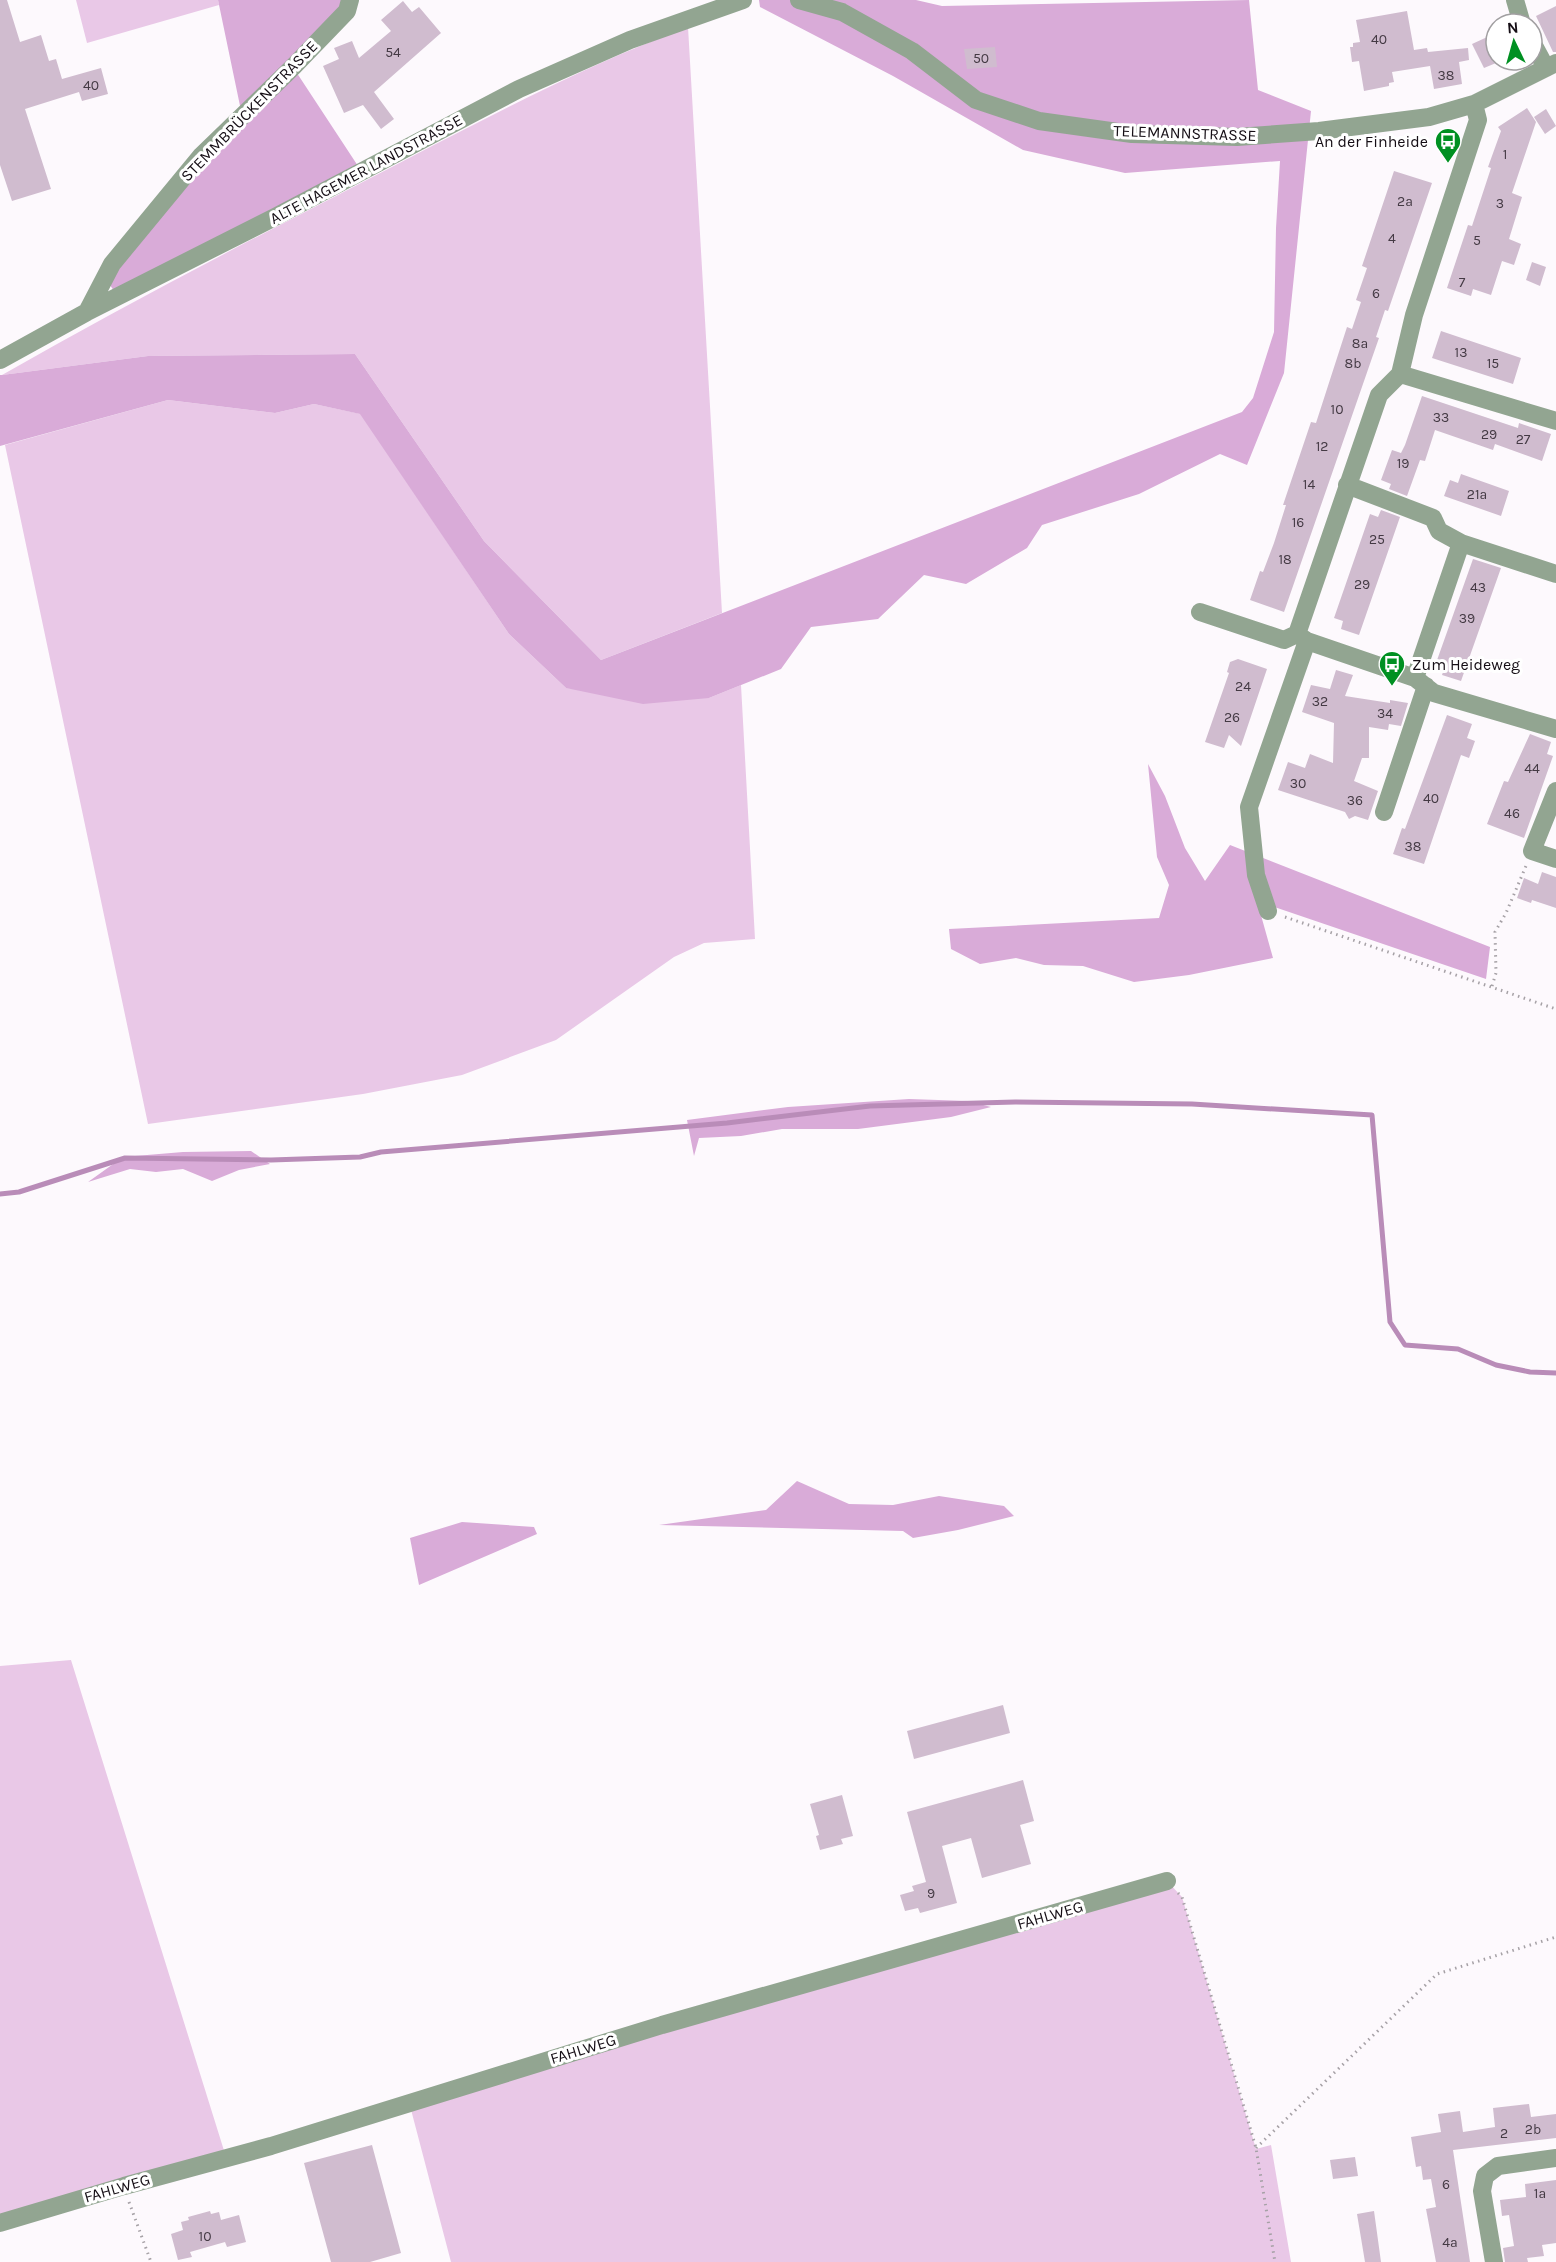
<svg xmlns="http://www.w3.org/2000/svg" width="1556" height="2262" font-family="Karla,sans-serif">
  <style>
    .green { fill: #e9c8e7 }
    .forest { fill: #d9abd8 }
    .lines { fill: none; stroke-linecap: round; stroke-linejoin: round }
    .stream { stroke: #b98cb8; stroke-width: 5 }
    .building { fill: #d0bccf }
    .path { stroke: #a6a1a6; stroke-width: 3; stroke-dasharray: 1.5 4.5; stroke-linecap: butt }
    .minor { stroke: #92a591; stroke-width: 18 }
    .labels { text-anchor: middle; dominant-baseline: central; stroke-width: 6; stroke-linejoin: round; paint-order: stroke }
    .number-label { font-size: 14px; fill: #443a44 }
    .street-label { font-size: 16px; fill: #150e15; stroke: #fff }
    .poi-label { font-size: 16px; fill: #150e15; stroke: #fff; text-anchor: end }
  </style>
  <rect width="100%" height="100%" fill="#fdf9fd"/>
  <!-- green -->
  <path class="green" d="M76 0H218L219 5 87 43Z
    M688 27 722 613 601 660 484 541 355 354 148 356 2 375C119 308 239 246 359 184 467 128 574 70 688 27Z
    M168 400 275 413 314 404 361 414 509 634 566 688 709 698 741 685 755 939 704 943 674 957 556 1040 462 1075 363 1094 148 1124 5 445Z
    M71 1660 226 2157 0 2220V1666Z
    M1167 1881 1182 1897 1256 2149 1271 2145 1291 2262H451L409 2102Z"/>
  <!-- forest -->
  <path class="forest" d="M218 0H342L341 6 289 61 358 166 114 291 108 282 162 213 244 125Z
    M759 0H916L942 6 1249 0 1258 90 1311 111 1284 373 1247 465 1220 454 1139 494 1042 525 1027 548 966 584 924 575 878 619 811 627 781 669 709 698 643 704 566 688 509 634 360 414 314 404 275 413 168 400 0 446V375H2L148 356 355 354 484 541 601 660 1242 412 1253 398 1274 332 1276 228 1280 161 1125 173 1023 150 893 76 760 7Z
    M1148 764 1165 796 1185 848 1205 881 1230 845 1490 947 1486 979 1257 901 1273 958 1189 975 1134 982 1083 966 1044 965 1016 958 980 964 951 949 949 929 1159 918 1169 885 1157 857Z
    M909 1099 968 1101 991 1107 951 1117 858 1129H782L741 1136 699 1138 694 1156 687 1120 788 1107Z
    M251 1151 270 1164 239 1170 212 1181 183 1169 156 1172 130 1169 88 1182 123 1157 183 1152Z
    M797 1481 849 1504 893 1505 939 1496 1004 1506 1014 1516 958 1530 913 1538 903 1531 659 1525 766 1510Z
    M462 1522 534 1527 537 1534 419 1585 410 1538Z"/>
  <g class="lines">
    <!-- stream -->
    <path class="stream" d="M0 1194 19 1192 125 1158 271 1160 360 1157 381 1152 727 1123 870 1106 1015 1102 1192 1104 1372 1115 1390 1322 1405 1345 1458 1349 1496 1365 1530 1372 1556 1373"/>
  </g>
  <!-- building -->
  <path class="building" d="M0 0H7L20 42 41 35 49 61 56 59 62 79 101 68 108 94 82 101 79 92 25 109 51 189 12 201 0 165Z
    M403 1 412 12 419 7 441 33 374 92 394 119 381 129 363 105 344 113 323 66 339 59 334 48 352 41 359 58 391 31 381 20Z
    M1556 6V52H1553L1536 16Z
    M1407 11 1414 50 1427 48 1428 52 1468 48 1469 60 1459 62 1462 84 1434 89 1430 66 1392 72 1394 82 1389 83V86L1364 91 1359 61 1352 62 1350 47H1353V43L1360 42 1356 20Z
    M1496 33V63L1484 68 1472 44Z
    M995 47 997 67 967 69 964 49Z
    M1527 108 1536 122 1512 193 1522 197 1509 239 1521 244 1514 265 1502 261 1491 295 1473 289 1471 296 1447 288 1468 225 1472 226 1491 168 1488 167 1501 131 1498 127Z
    M1546 109 1556 126 1545 134 1534 117Z
    M1394 171 1432 183 1388 311 1385 310 1376 337 1379 338 1372 358 1284 612 1250 600 1260 571 1263 572 1274 543 1286 505H1283L1311 422 1316 423 1347 327 1352 329 1361 302 1356 300 1367 268 1362 266Z
    M1532 262 1546 267 1540 286 1526 280Z
    M1441 331 1521 358 1513 384 1432 358Z
    M1422 396 1518 428 1519 423 1551 434 1542 461 1495 444 1493 450 1435 430 1425 461 1420 460 1407 496 1389 489 1391 484 1381 480 1392 450 1401 453 1405 445Z
    M1461 474 1509 491 1501 516 1444 496 1450 480 1458 483Z
    M1381 510 1400 517 1359 635 1341 629 1343 621 1334 618 1370 514 1378 517Z
    M1473 559 1501 568 1461 681 1442 675 1445 666 1436 663Z
    M1238 659 1267 669 1241 746 1229 735 1224 748 1205 742 1229 673 1227 672 1230 662Z
    M1336 670 1353 675 1345 696 1390 703V700L1408 703 1401 726 1389 724 1388 730 1369 727V758H1362L1354 781 1378 791 1368 820 1355 816 1349 819 1345 812 1278 790 1288 762 1305 768 1310 754 1333 763 1334 723 1302 712 1311 685 1330 689Z
    M1447 715 1472 724 1467 738 1475 741 1469 758 1461 755 1424 864 1393 854 1402 828 1405 829Z
    M1530 734 1551 742 1547 754 1553 756 1524 838 1487 824 1504 781 1508 782Z
    M1542 872 1556 877V908L1532 900 1531 903 1517 898 1524 878 1538 884Z
    M1003 1705 1010 1733 914 1759 907 1731Z
    M1023 1780 1034 1821 1020 1825 1031 1864 982 1878 971 1838 942 1846 957 1903 920 1913 918 1908 905 1911 900 1895 914 1891 912 1886 926 1882 907 1812Z
    M842 1795 853 1836 841 1839 843 1844 820 1850 816 1836 819 1835 810 1804Z
    M1529 2104 1531 2117 1556 2114V2138L1453 2150 1470 2262H1436L1426 2209 1436 2207 1431 2179 1423 2180 1421 2166 1416 2167 1411 2137 1441 2132 1438 2114 1460 2111 1463 2132 1495 2127 1493 2108Z
    M372 2145 401 2253 370 2262H331L304 2163Z
    M1355 2157 1358 2176 1333 2179 1330 2160Z
    M1556 2180V2243L1542 2245 1544 2256 1527 2258 1528 2262H1505L1503 2248 1514 2246 1509 2215 1502 2216 1500 2200 1526 2197 1525 2184Z
    M210 2211 211 2214 219 2212 221 2220 239 2215 246 2242 227 2247 225 2242 190 2252 192 2257 178 2260 171 2234 183 2230 181 2222 189 2220 188 2217Z
    M1374 2211 1381 2262H1365L1357 2214Z"/>
  <g class="lines">
    <!-- path -->
    <path class="path" d="M1285 917 1556 1009
      M1492 986 1496 973 1495 932 1506 913 1526 866
      M1178 1893 1182 1897 1256 2148 1275 2262
      M1256 2148 1437 1974 1556 1937
      M129 2202 151 2262"/>
    <!-- minor -->
    <path class="minor" d="M799 0 842 12 912 51 976 100 1039 121 1132 134 1237 137 1319 131 1429 117 1474 104 1556 63
      M1515 0 1522 24
      M1532 42 1546 68
      M87 312 112 264 201 156 294 66 347 11 350 0
      M0 360 87 312 275 217 519 89 630 40 743 0
      M1400 374 1556 421
      M1347 485 1433 518 1439 531 1461 543 1415 678
      M1461 543 1556 574
      M1200 612 1284 640 1297 634 1379 395 1400 374 1414 315 1478 120 1474 104
      M1297 634 1307 641 1415 678 1434 693 1556 729
      M1556 791 1532 851 1556 859
      M1384 812 1426 686
      M1268 911 1256 875 1249 807 1307 641
      M0 2223 124 2186 271 2146 662 2025 1167 1881
      M1494 2262 1482 2191 1485 2176 1498 2166 1556 2158"/>
  </g>
  <!-- icons -->
  <defs>
    <g id="bus-pin" transform="scale(1.35)"><path d="M0 17L-7.5 6A9.5 9.5 0 1 1 7.5 6Z" fill="#009022" stroke="#fff"/><path d="M-5-6H5V4H4V6H2V4H-2V6H-4V4H-5ZM-3.5-4V0h7V-4ZM-3.5 1.2v1.5H-2V1.2ZM2 1.2v1.5H3.5V1.2Z" fill="#fff"/></g>
  </defs>
  <g fill-rule="evenodd">
    <use href="#bus-pin" x="1448" y="141"/>
    <use href="#bus-pin" x="1392" y="664"/>
  </g>
  <g class="labels">
    <!-- number labels -->
    <g class="number-label">
      <text x="1379" y="39">40</text>
      <text x="393" y="52">54</text>
      <text x="981" y="58">50</text>
      <text x="1446" y="75">38</text>
      <text x="91" y="85">40</text>
      <text x="1505" y="154">1</text>
      <text x="1405" y="201">2a</text>
      <text x="1500" y="203">3</text>
      <text x="1392" y="238">4</text>
      <text x="1477" y="240">5</text>
      <text x="1462" y="282">7</text>
      <text x="1376" y="293">6</text>
      <text x="1360" y="343">8a</text>
      <text x="1461" y="352">13</text>
      <text x="1353" y="363">8b</text>
      <text x="1493" y="363">15</text>
      <text x="1337" y="409">10</text>
      <text x="1441" y="417">33</text>
      <text x="1489" y="434">29</text>
      <text x="1523" y="439">27</text>
      <text x="1322" y="446">12</text>
      <text x="1403" y="463">19</text>
      <text x="1309" y="484">14</text>
      <text x="1477" y="494">21a</text>
      <text x="1298" y="522">16</text>
      <text x="1377" y="539">25</text>
      <text x="1285" y="559">18</text>
      <text x="1362" y="584">29</text>
      <text x="1478" y="587">43</text>
      <text x="1467" y="618">39</text>
      <text x="1243" y="686">24</text>
      <text x="1320" y="701">32</text>
      <text x="1385" y="713">34</text>
      <text x="1232" y="717">26</text>
      <text x="1532" y="768">44</text>
      <text x="1298" y="783">30</text>
      <text x="1431" y="798">40</text>
      <text x="1355" y="800">36</text>
      <text x="1512" y="813">46</text>
      <text x="1413" y="846">38</text>
      <text x="931" y="1893">9</text>
      <text x="1533" y="2129">2b</text>
      <text x="1504" y="2133">2</text>
      <text x="1446" y="2184">6</text>
      <text x="1540" y="2193">1a</text>
      <text x="205" y="2236">10</text>
      <text x="1450" y="2242">4a</text>
    </g>
    <!-- street labels -->
    <g class="street-label">
      <text transform="translate(249 111) rotate(-46)">STEMMBRÜCKENSTRASSE</text>
      <text transform="translate(1185 133) rotate(2)">TELEMANNSTRASSE</text>
      <text transform="translate(366 169) rotate(-28)">ALTE HAGEMER LANDSTRASSE</text>
      <text transform="translate(1050 1915) rotate(-16)">FAHLWEG</text>
      <text transform="translate(583 2049) rotate(-17)">FAHLWEG</text>
      <text transform="translate(117 2188) rotate(-16)">FAHLWEG</text>
    </g>
    <!-- poi labels -->
    <g class="poi-label">
      <text x="1428" y="141">An der Finheide</text>
      <text x="1412" y="664" text-anchor="start">Zum Heideweg</text>
    </g>
  </g>
  <!-- north arrow -->
  <g transform="translate(1514 42) rotate(355)"><circle r="28" fill="#ffffff" stroke="#a19fa1" stroke-width="1.5"/>
  <path d="M0-4.5L10 22L0 15L-10 22Z" fill="#009022"/>
  <text y="-9" font-size="16" font-weight="bold" text-anchor="middle" fill="#150e15">N</text>
  </g>
</svg>
